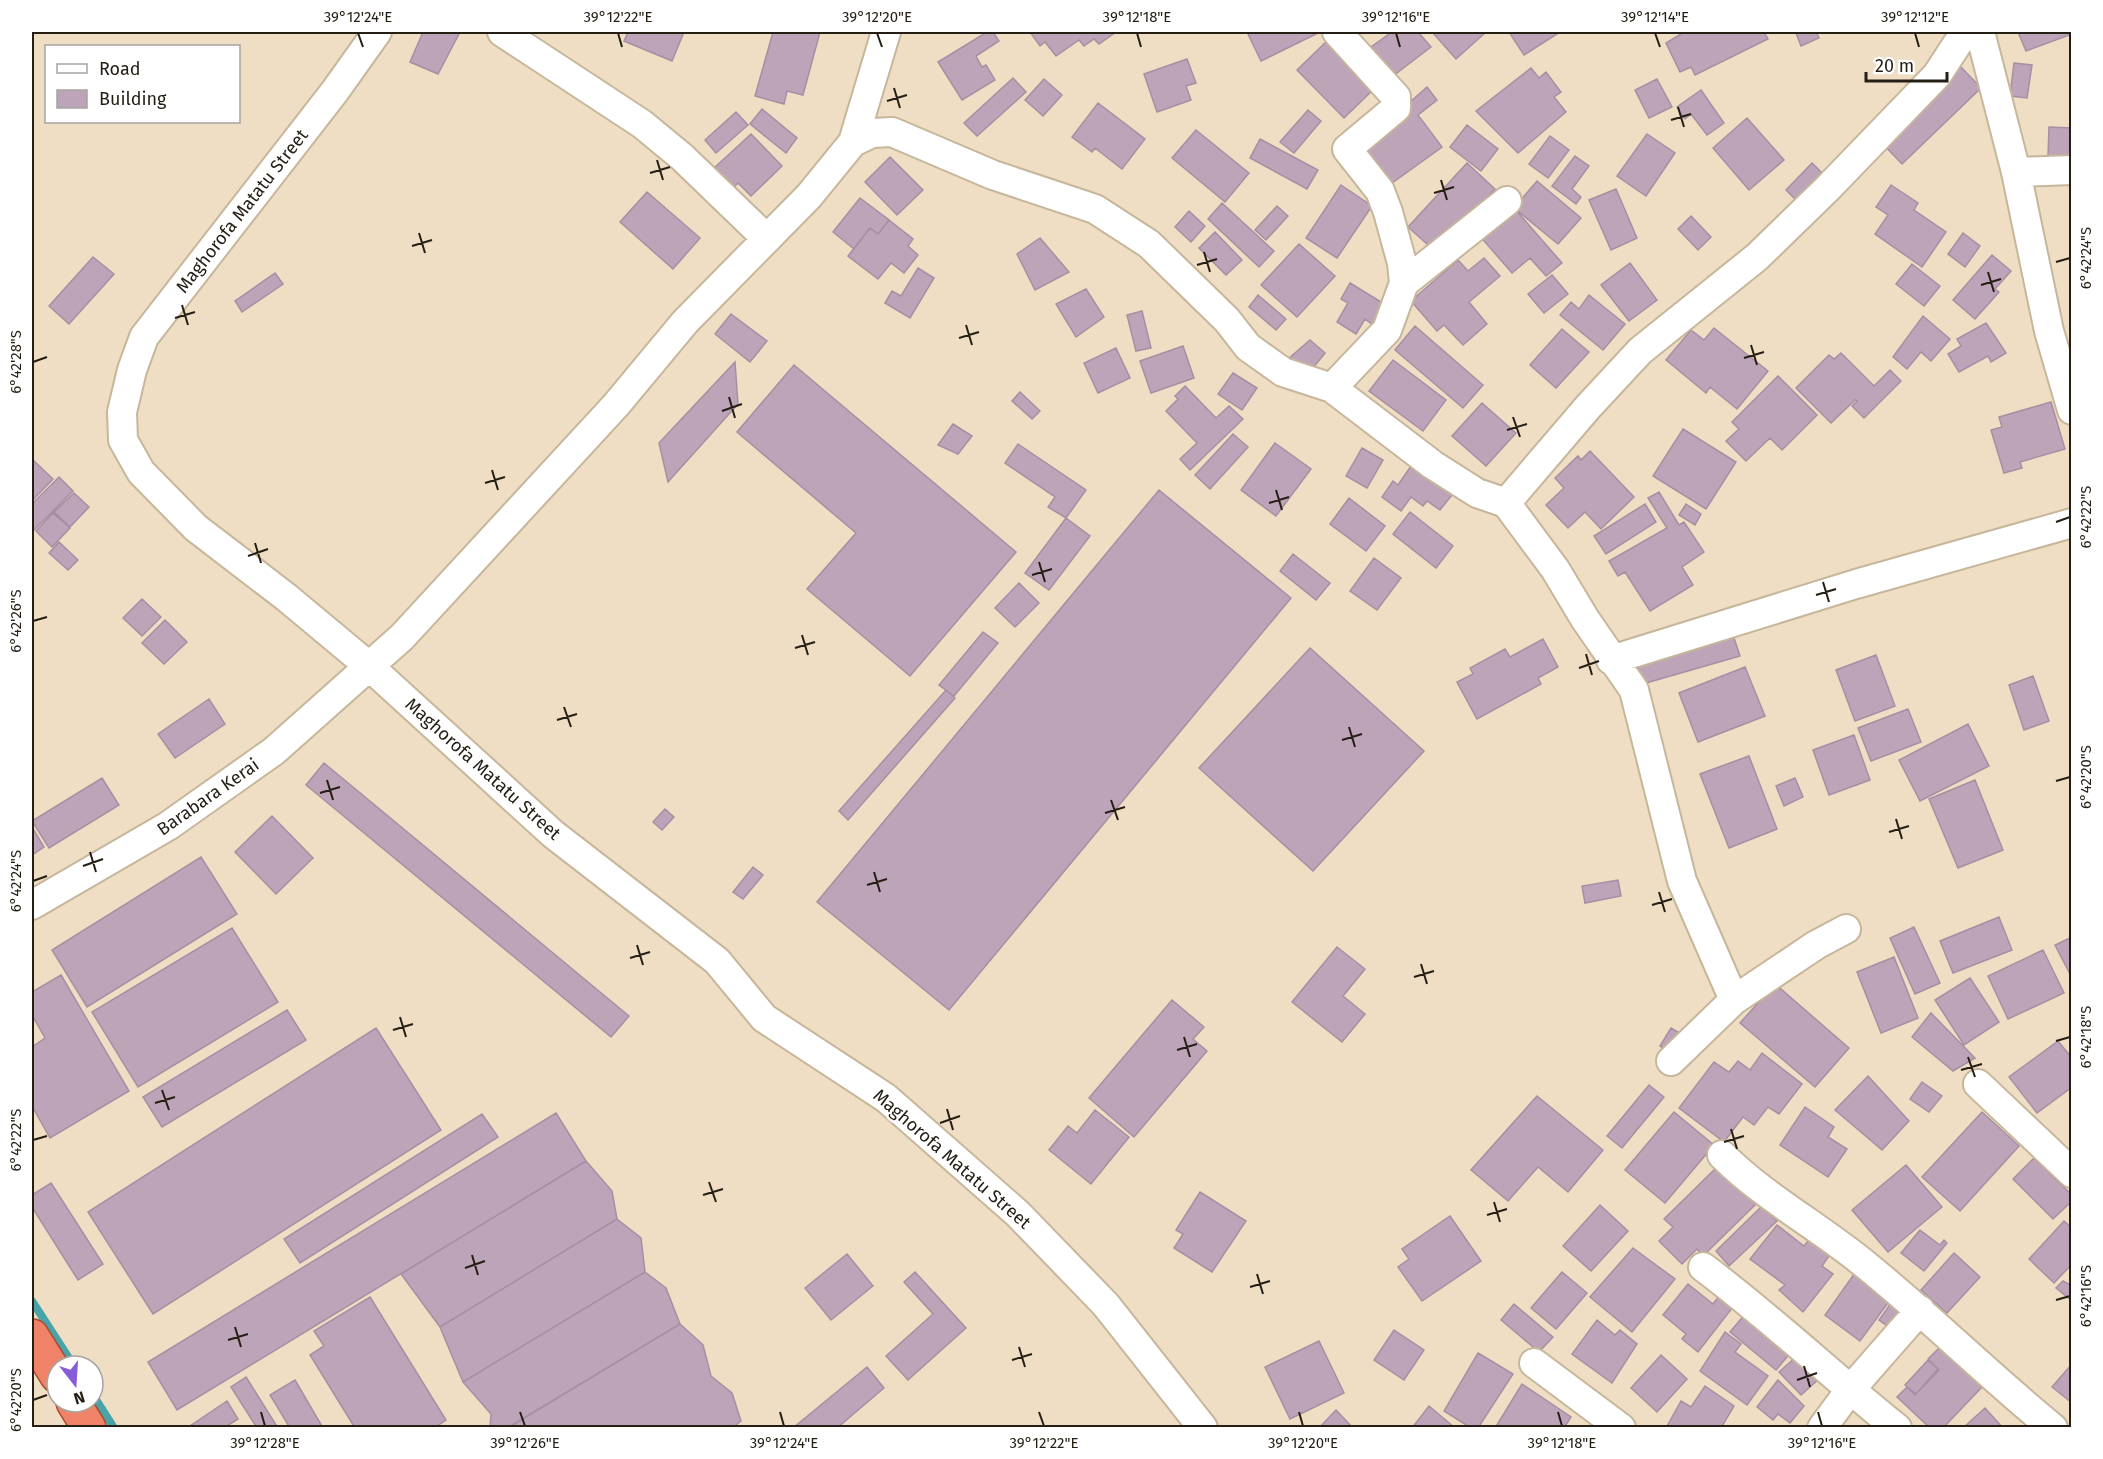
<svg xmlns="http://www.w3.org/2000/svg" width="2103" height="1459" font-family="'Fira Sans',sans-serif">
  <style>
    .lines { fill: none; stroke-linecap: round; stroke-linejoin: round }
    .stream { stroke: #48a4a8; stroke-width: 8 }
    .building { fill: #bea4b9; stroke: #a78ea3; stroke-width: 1.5 }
    .minor-casing { stroke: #c6b69b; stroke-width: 32 }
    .trunk-casing { stroke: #a64b31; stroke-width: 36 }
    .minor { stroke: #fff; stroke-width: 28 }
    .trunk { stroke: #f08267; stroke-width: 33 }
    .ticks { fill: none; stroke: #241e14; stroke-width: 2 }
    .labels { text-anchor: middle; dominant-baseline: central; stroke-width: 5; stroke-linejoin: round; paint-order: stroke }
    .street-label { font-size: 18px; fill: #241e14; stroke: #fff }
    .neatline { fill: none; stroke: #241e14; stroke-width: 2 }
    .ticks-label { font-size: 15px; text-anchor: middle; fill: #241e14 }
  </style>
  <rect width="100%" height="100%" fill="#efdec3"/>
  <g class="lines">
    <!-- stream -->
    <path class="stream" d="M32 1301 74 1366
      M93 1395 114 1428"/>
  </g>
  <!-- building -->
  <path class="building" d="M423 32H460L438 74 410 62Z
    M628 32H684L672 61 624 41Z
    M773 32H820L803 95 787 91 784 104 755 96Z
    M987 32H993L999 41 976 56 982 67 986 65 995 80 962 100 938 62Z
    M1030 32H1116L1099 44 1094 39 1084 46 1079 40 1056 56 1045 42 1040 46Z
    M1247 32H1320L1261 61Z
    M1392 32H1418L1431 47 1393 76 1371 47Z
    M1435 32H1486L1456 59 1433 33Z
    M1509 32H1560L1524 55Z
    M1684 32H1764L1768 39 1695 75 1691 67 1680 72 1666 43Z
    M1800 32H1816L1819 38 1801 46 1796 33Z
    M2018 32H2072V34L2026 51Z
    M1328 40 1375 88 1344 118 1297 70Z
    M1187 59 1196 83 1186 86 1191 100 1157 112 1144 74Z
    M2014 63 2032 65 2027 98 2010 96Z
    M1959 65 1981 88 1902 164 1880 141Z
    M1531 68 1539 78 1546 72 1561 92 1554 97 1566 112 1518 153 1476 111Z
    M1013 78 1026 92 977 136 964 123Z
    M1044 79 1062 95 1043 116 1025 100Z
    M1657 79 1672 107 1649 118 1635 90Z
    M1427 87 1437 100 1418 115 1442 147 1392 183 1359 147Z
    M1701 90 1724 123 1707 135 1691 114 1685 119 1677 107Z
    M1098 103 1145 139 1122 169 1095 148 1092 152 1072 137Z
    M762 109 797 138 786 153 750 124Z
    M1308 110 1321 121 1294 153 1280 142Z
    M736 112 748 125 716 153 705 140Z
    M1747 118 1784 160 1749 190 1713 148Z
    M1467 125 1498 149 1481 171 1450 147Z
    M2049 127 2072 128V158L2048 157Z
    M1196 130 1249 173 1225 202 1172 158Z
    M751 134 782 166 751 196 738 183 732 189 713 169Z
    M1647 134 1675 153 1646 196 1617 176Z
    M1550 136 1569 150 1548 178 1529 164Z
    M1260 139 1318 170 1307 189 1250 158Z
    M1575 156 1589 166 1572 189 1581 197 1576 204 1552 186Z
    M890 157 923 190 897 215 865 182Z
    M1467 163 1495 189 1437 253 1408 227Z
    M1812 163 1824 175 1798 202 1786 190Z
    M1537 181 1581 218 1558 244 1514 208Z
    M1341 185 1372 206 1337 258 1306 238Z
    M1891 185 1918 203 1914 210 1946 232 1922 267 1875 234 1888 215 1876 207Z
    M1616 189 1637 238 1611 250 1589 200Z
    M647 192 700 238 673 269 620 222Z
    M860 198 889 220 878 234 870 228 854 249 833 232Z
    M1222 203 1274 251 1259 267 1208 219Z
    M1277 206 1288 216 1266 240 1255 230Z
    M1514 208 1562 263 1546 276 1530 258 1512 273 1479 235Z
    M1189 211 1205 226 1191 242 1175 227Z
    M1691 216 1711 237 1698 250 1678 229Z
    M889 220 913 239 908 246 918 255 904 273 891 263 878 279 848 256 870 228 878 234Z
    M1215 232 1242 260 1226 275 1199 248Z
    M1963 233 1980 246 1965 267 1948 254Z
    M1040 238 1069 272 1035 290 1017 254Z
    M1299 244 1335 276 1297 317 1261 285Z
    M1992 255 2011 271 1995 289 1999 292 1975 319 1953 300Z
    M93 257 114 274 69 324 49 306Z
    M1484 258 1500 276 1469 302 1487 324 1463 345 1444 325 1437 331 1411 301 1458 260 1468 271Z
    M1630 263 1657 300 1629 321 1601 285Z
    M1912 264 1940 286 1924 306 1896 284Z
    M918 268 934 278 910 318 885 303 892 291 901 296Z
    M275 273 283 284 242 312 235 301Z
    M1552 275 1568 294 1544 313 1528 294Z
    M1350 283 1386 305 1373 325 1365 319 1356 334 1337 322 1348 303 1341 299Z
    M1086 289 1104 317 1076 337 1056 304Z
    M1258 295 1286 319 1276 330 1249 307Z
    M1589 295 1625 324 1603 350 1560 315 1571 302 1579 309Z
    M1142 311 1151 348 1136 351 1127 315Z
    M731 314 767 341 750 362 715 334Z
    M1923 316 1950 339 1931 361 1921 352 1907 369 1893 357Z
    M1986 323 2006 353 1991 362 1988 356 1959 372 1948 354 1961 346 1957 339Z
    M1415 326 1483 385 1463 408 1395 350Z
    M1714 328 1768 371 1737 409 1710 387 1706 393 1666 360 1691 330 1704 340Z
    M1562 329 1589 352 1556 388 1530 365Z
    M1310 340 1325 353 1313 368 1287 360Z
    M1183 346 1194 378 1151 393 1140 361Z
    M1116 348 1130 378 1098 393 1084 363Z
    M1841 353 1874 386 1890 370 1901 381 1864 418 1852 406 1857 401 1855 400 1831 423 1796 388 1829 355 1834 359Z
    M1393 360 1446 400 1423 431 1369 391Z
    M735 362 738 404 668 482 659 443Z
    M794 365 1016 552 910 676 807 589 856 533 737 432Z
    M1233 373 1257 388 1242 410 1218 394Z
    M1778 376 1817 415 1782 450 1770 438 1746 461 1726 441 1739 429 1732 422Z
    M1185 386 1216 418 1229 406 1243 419 1190 470 1180 459 1197 443 1166 411 1178 399 1175 396Z
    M1020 392 1040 411 1032 419 1012 401Z
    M2051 402 2065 449 2020 462 2022 468 2004 473 1991 430 2002 427 1999 417Z
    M1482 403 1516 433 1486 466 1452 436Z
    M953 424 972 436 958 454 938 445Z
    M1683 429 1736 462 1706 509 1653 476Z
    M1233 434 1248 447 1210 489 1195 475Z
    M1275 443 1311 469 1276 516 1241 490Z
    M1018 444 1086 490 1066 518 1048 507 1055 497 1005 463Z
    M1362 448 1383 460 1367 488 1346 476Z
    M1590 451 1634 497 1601 529 1585 512 1568 528 1546 505 1564 488 1555 478 1578 456 1581 460Z
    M33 460 53 479 32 501V462Z
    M1411 466 1452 495 1440 510 1427 501 1423 506 1411 497 1401 511 1382 497 1393 481 1398 485Z
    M59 477 73 491 32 532V504Z
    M1159 490 1291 598 949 1010 817 902Z
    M1659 492 1679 525 1684 522 1704 552 1682 567 1693 585 1650 611 1625 572 1618 576 1609 561 1667 528 1648 498Z
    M74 493 89 507 70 527 54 512Z
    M1349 498 1385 526 1366 551 1330 524Z
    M1645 504 1656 522 1606 554 1594 536Z
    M1686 504 1701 514 1695 525 1679 515Z
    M1410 512 1453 546 1436 568 1393 534Z
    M53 513 70 528 52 547 36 531Z
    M1066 518 1090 536 1049 590 1025 573Z
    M59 542 78 560 68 570 49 553Z
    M1293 554 1330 583 1316 600 1280 571Z
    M1374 558 1401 578 1377 610 1350 591Z
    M1019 583 1039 603 1015 627 995 608Z
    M142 599 161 617 142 636 123 618Z
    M165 620 187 642 164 664 142 643Z
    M983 632 998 643 954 696 939 685Z
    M1733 635 1740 656 1639 685 1633 664Z
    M1543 639 1558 667 1538 678 1541 684 1477 719 1457 682 1473 674 1470 668 1505 649 1510 657Z
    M1310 648 1424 751 1313 871 1199 768Z
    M1876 655 1895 706 1855 721 1836 670Z
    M1745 667 1765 716 1698 742 1679 693Z
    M2033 676 2049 721 2024 730 2009 685Z
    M946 690 955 698 848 820 839 811Z
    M209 699 225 724 175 758 158 734Z
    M1908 709 1921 742 1871 761 1858 728Z
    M1968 724 1989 766 1920 801 1899 760Z
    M1854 735 1870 780 1829 795 1813 750Z
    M1749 756 1777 829 1729 848 1700 774Z
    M324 763 629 1016 611 1037 306 785Z
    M102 778 119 805 49 848 32 821Z
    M1795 778 1803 797 1784 806 1776 786Z
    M1975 780 2003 850 1958 868 1929 799Z
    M665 809 674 817 662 830 653 822Z
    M272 816 313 858 276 894 235 852Z
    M32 827 44 847 32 855Z
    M201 857 237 914 87 1007 52 950Z
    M753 867 763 875 743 899 733 892Z
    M1618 880 1621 896 1585 903 1582 886Z
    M1999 917 2012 950 1953 973 1940 941Z
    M1914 927 1940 983 1915 994 1890 938Z
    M232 928 278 1002 138 1087 92 1012Z
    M2072 937V978L2055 945Z
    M1337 947 1365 969 1343 996 1365 1014 1342 1042 1292 1002Z
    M2043 950 2064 993 2008 1019 1988 976Z
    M1894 957 1918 1018 1881 1033 1857 972Z
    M61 975 129 1091 50 1138 32 1106V1047L45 1038 32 1015V992Z
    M1970 978 1999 1022 1964 1045 1935 1000Z
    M1775 984 1849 1048 1815 1087 1740 1023Z
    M1172 1000 1204 1027 1193 1039 1207 1051 1134 1137 1089 1098Z
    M287 1010 306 1040 162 1127 143 1097Z
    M1931 1013 1975 1058 1953 1071 1912 1037Z
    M376 1028 441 1130 153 1314 88 1212Z
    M1671 1028 1686 1037 1674 1055 1660 1046Z
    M2058 1041 2072 1058V1087L2037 1113 2009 1077Z
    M1762 1053 1802 1084 1779 1114 1768 1107 1754 1125 1743 1117 1724 1142 1679 1108 1714 1062 1729 1072 1738 1061 1750 1070Z
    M1868 1076 1909 1121 1882 1150 1835 1110Z
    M1922 1082 1942 1096 1929 1112 1910 1099Z
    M1649 1085 1664 1097 1622 1148 1607 1136Z
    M1537 1096 1603 1150 1568 1192 1538 1167 1508 1201 1471 1170Z
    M1805 1107 1834 1127 1828 1137 1847 1149 1828 1177 1780 1145Z
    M1095 1110 1129 1137 1091 1184 1049 1150 1068 1126 1077 1133Z
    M1674 1112 1714 1145 1665 1203 1625 1170Z
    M1982 1112 2019 1146 1960 1211 1922 1177Z
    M556 1113 586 1161 177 1410 148 1362Z
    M482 1114 498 1137 300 1263 284 1239Z
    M2034 1158 2072 1195V1201L2053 1219 2013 1179Z
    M586 1161 612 1191 617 1219 440 1327 401 1274Z
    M1906 1165 1942 1207 1888 1252 1852 1210Z
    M1718 1166 1756 1204 1703 1256 1697 1249 1682 1264 1659 1241 1673 1227 1664 1219Z
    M51 1183 103 1264 78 1280 32 1207V1195Z
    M1200 1192 1246 1221 1212 1272 1174 1248 1183 1234 1176 1230Z
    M1600 1205 1628 1231 1591 1271 1563 1246Z
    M1762 1206 1777 1221 1729 1266 1716 1251Z
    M1450 1216 1481 1261 1422 1301 1398 1267 1409 1259 1402 1249Z
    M617 1219 641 1238 645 1272 463 1382 440 1327Z
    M2064 1221 2072 1228V1264L2054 1283 2029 1259Z
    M1777 1225 1804 1246 1811 1237 1831 1253 1822 1266 1833 1274 1803 1312 1779 1290 1785 1285 1750 1259Z
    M1920 1230 1940 1245 1944 1240 1947 1243 1924 1271 1901 1253Z
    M1633 1248 1675 1279 1632 1332 1590 1297Z
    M1954 1253 1980 1277 1947 1313 1921 1290Z
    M847 1254 873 1286 831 1320 805 1288Z
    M1857 1270 1893 1296 1860 1341 1825 1315Z
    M645 1272 666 1288 680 1324 508 1428H490L491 1414 463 1382Z
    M915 1272 966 1328 908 1380 886 1356 933 1314 904 1282Z
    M1562 1272 1587 1293 1556 1329 1531 1308Z
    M2063 1281 2072 1286V1301L2056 1288Z
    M1688 1284 1713 1304 1719 1296 1733 1307 1698 1352 1682 1339 1686 1334 1663 1315Z
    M1896 1296 1908 1304 1890 1328 1879 1320Z
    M370 1297 446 1420 434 1428H355L310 1355 324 1346 314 1331Z
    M1514 1304 1553 1337 1539 1352 1501 1320Z
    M1746 1313 1792 1351 1776 1370 1730 1332Z
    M1597 1320 1615 1335 1620 1330 1637 1344 1612 1383 1572 1354Z
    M680 1324 703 1345 711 1376 732 1393 741 1421 732 1428H507Z
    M1394 1330 1424 1350 1404 1380 1374 1360Z
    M1725 1332 1741 1344 1735 1352 1768 1376 1747 1405 1700 1371Z
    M1319 1341 1344 1393 1290 1419 1265 1367Z
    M1941 1346 1983 1386 1943 1428H1930L1897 1397 1907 1387 1915 1395 1939 1370 1928 1359Z
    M1478 1353 1513 1374 1478 1428H1471L1444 1411Z
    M1661 1355 1687 1379 1657 1412 1631 1388Z
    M1797 1356 1819 1379 1801 1395 1779 1372Z
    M1928 1360 1938 1369 1916 1394 1905 1385Z
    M2072 1364V1403L2052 1387Z
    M867 1367 884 1388 837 1428H793Z
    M246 1377 278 1428H257L231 1387Z
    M295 1380 323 1428H290L270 1395Z
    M1778 1380 1804 1406 1790 1423 1778 1414 1773 1420 1757 1407Z
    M1522 1384 1571 1417 1564 1428H1495Z
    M1705 1386 1734 1406 1721 1428H1666L1681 1401 1691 1407Z
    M227 1401 238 1419 224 1428H187Z
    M1429 1406 1455 1428H1412Z
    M1985 1408 2003 1428H1963Z
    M1336 1410 1353 1428H1319Z"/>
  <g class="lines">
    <!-- minor casing -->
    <g class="minor-casing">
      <path id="minor" d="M377 32 335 91 144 337 132 370 122 412 123 440 141 472 196 528 286 597 370 667 553 834 717 961 764 1018 886 1098 1018 1214 1106 1305 1203 1428
        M502 32 642 124 682 157 767 239
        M1980 32 2016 172 2049 331 2072 410
        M853 142 872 133 892 132 993 175 1095 209 1149 244 1227 320 1248 347 1283 372 1332 388 1433 465 1477 493 1506 503 1555 569 1585 619 1634 690 1682 881 1734 1000
        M2016 172 2072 170
        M1404 283 1507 201
        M1332 388 1387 330 1404 283 1402 263 1388 212 1380 191 1347 149 1396 108V97L1337 32
        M1506 503 1588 407 1640 351 1757 257 1827 189 1937 75 1965 32
        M1611 660 1856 584 2072 523
        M32 905 168 826 274 751 402 637 616 405 685 322 809 196 853 142 886 32
        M1671 1061 1734 1000 1816 945 1846 929
        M1978 1084 2072 1173
        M1722 1155C1765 1198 1820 1227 1867 1266 1931 1318 1989 1376 2053 1428
        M1703 1267C1771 1318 1831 1375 1897 1428
        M1534 1363 1621 1428
        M1822 1428 1850 1390 1920 1310"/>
    </g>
    <!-- trunk casing -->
    <g class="trunk-casing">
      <path id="trunk" d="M32 1336 57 1376
        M73 1402 89 1428"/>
    </g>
    <!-- minor -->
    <use href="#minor" class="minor"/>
    <!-- trunk -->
    <use href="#trunk" class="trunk"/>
  </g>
  <!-- ticks -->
  <path class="ticks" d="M358 33 363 47M618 33 622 47M877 33 882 47M1137 33 1141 47M1396 33 1400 47M1655 33 1660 47M1915 33 1919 47M894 88 900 108M887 101 907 95M1678 107 1684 127M1671 120 1691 114M657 160 663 180M650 173 670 167M1441 180 1447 200M1434 193 1454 187M419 233 425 253M412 246 432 240M1204 252 1210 272M2056 262 2070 258M1197 265 1217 259M1988 272 1994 292M1981 285 2001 279M182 305 188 325M175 318 195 312M966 325 972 345M959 338 979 332M1751 345 1757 365M1744 358 1764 352M33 362 47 357M729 397 735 418M722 411 742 404M1513 417 1520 437M1507 430 1527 424M492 470 498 490M485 483 505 477M1276 490 1282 510M1269 503 1289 497M2056 522 2070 517M255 543 261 563M248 556 268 549M1039 562 1045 582M1032 575 1052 569M1823 582 1829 602M1816 595 1836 589M33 621 47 617M802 635 808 655M795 648 815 642M1586 654 1592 675M1579 668 1599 661M564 707 571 727M557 720 577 714M1349 727 1355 747M1342 740 1362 734M327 780 333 800M2056 781 2070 777M320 793 340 787M1111 800 1118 820M1105 813 1125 807M1896 819 1902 839M1889 832 1909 826M90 852 96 872M83 866 103 859M874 872 880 892M33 881 47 876M867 885 887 879M1659 892 1665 912M1652 905 1672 899M637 945 643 965M630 958 650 952M1421 964 1427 984M1414 977 1434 971M400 1017 406 1037M393 1030 413 1024M1184 1037 1190 1057M2056 1041 2070 1037M1177 1050 1197 1044M1968 1057 1975 1077M1961 1070 1982 1064M162 1090 169 1110M155 1103 175 1097M947 1109 953 1130M940 1123 960 1116M1731 1129 1737 1149M33 1140 47 1136M1724 1142 1744 1136M709 1182 716 1202M703 1195 723 1189M1494 1202 1500 1222M1487 1215 1507 1209M472 1255 478 1275M465 1268 485 1261M1257 1274 1263 1294M1250 1287 1270 1281M2056 1300 2070 1296M235 1327 241 1347M228 1340 248 1334M1019 1347 1025 1367M1012 1360 1032 1354M1804 1366 1810 1387M1797 1380 1817 1373M33 1400 47 1395M261 1412 265 1426M520 1412 525 1426M780 1412 784 1426M1039 1412 1044 1426M1299 1412 1303 1426M1558 1412 1562 1426M1818 1412 1822 1426"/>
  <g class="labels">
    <!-- street labels -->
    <g class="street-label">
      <text transform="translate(242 211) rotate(-52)">Maghorofa Matatu Street</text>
      <text transform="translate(483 769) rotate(42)">Maghorofa Matatu Street</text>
      <text transform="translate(208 797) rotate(-35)">Barabara Kerai</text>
      <text transform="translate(952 1159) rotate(41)">Maghorofa Matatu Street</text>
    </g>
  </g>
  <!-- border -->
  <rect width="2103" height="1459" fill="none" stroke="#ffffff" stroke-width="66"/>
  <!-- legend -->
  <rect x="45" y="45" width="195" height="78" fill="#ffffff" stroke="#a7a5a1" stroke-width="1.5"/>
  <rect x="57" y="64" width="30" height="9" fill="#ffffff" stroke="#a7a5a1" stroke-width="1.5"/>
  <text x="99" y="75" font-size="18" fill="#241e14">Road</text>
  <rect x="57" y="90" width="30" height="18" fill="#bea4b9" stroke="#a7a5a1" stroke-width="1.5"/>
  <text x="99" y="105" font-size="18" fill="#241e14">Building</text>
  <!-- north arrow -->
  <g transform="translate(75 1384) rotate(163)"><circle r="28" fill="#ffffff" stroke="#a7a5a1" stroke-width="1.5"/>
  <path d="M0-4.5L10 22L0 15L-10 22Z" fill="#885cd6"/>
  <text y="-9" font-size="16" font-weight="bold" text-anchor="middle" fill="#241e14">N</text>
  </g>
  <!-- scale -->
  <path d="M1866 72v9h81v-9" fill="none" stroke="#241e14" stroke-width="3"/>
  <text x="1875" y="72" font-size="18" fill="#241e14" stroke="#ffffff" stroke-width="4.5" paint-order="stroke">20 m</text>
  <rect x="33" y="33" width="2037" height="1393" class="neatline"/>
  <g class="ticks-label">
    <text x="358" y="22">39°12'24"E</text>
    <text x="618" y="22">39°12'22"E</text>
    <text x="877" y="22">39°12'20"E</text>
    <text x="1137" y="22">39°12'18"E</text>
    <text x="1396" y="22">39°12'16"E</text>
    <text x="1655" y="22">39°12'14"E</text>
    <text x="1915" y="22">39°12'12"E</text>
    <text transform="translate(2086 258) rotate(-90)" y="5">6°42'24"S</text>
    <text transform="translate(16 362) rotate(-90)" y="5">6°42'28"S</text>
    <text transform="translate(2086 517) rotate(-90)" y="5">6°42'22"S</text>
    <text transform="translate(16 621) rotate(-90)" y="5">6°42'26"S</text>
    <text transform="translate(2086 777) rotate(-90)" y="5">6°42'20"S</text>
    <text transform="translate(16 881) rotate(-90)" y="5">6°42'24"S</text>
    <text transform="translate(2086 1037) rotate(-90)" y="5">6°42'18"S</text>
    <text transform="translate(16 1140) rotate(-90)" y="5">6°42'22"S</text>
    <text transform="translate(2086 1296) rotate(-90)" y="5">6°42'16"S</text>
    <text transform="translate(16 1400) rotate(-90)" y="5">6°42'20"S</text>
    <text x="265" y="1448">39°12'28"E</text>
    <text x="525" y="1448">39°12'26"E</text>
    <text x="784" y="1448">39°12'24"E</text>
    <text x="1044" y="1448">39°12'22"E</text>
    <text x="1303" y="1448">39°12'20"E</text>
    <text x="1562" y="1448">39°12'18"E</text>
    <text x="1822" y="1448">39°12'16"E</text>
  </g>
</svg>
